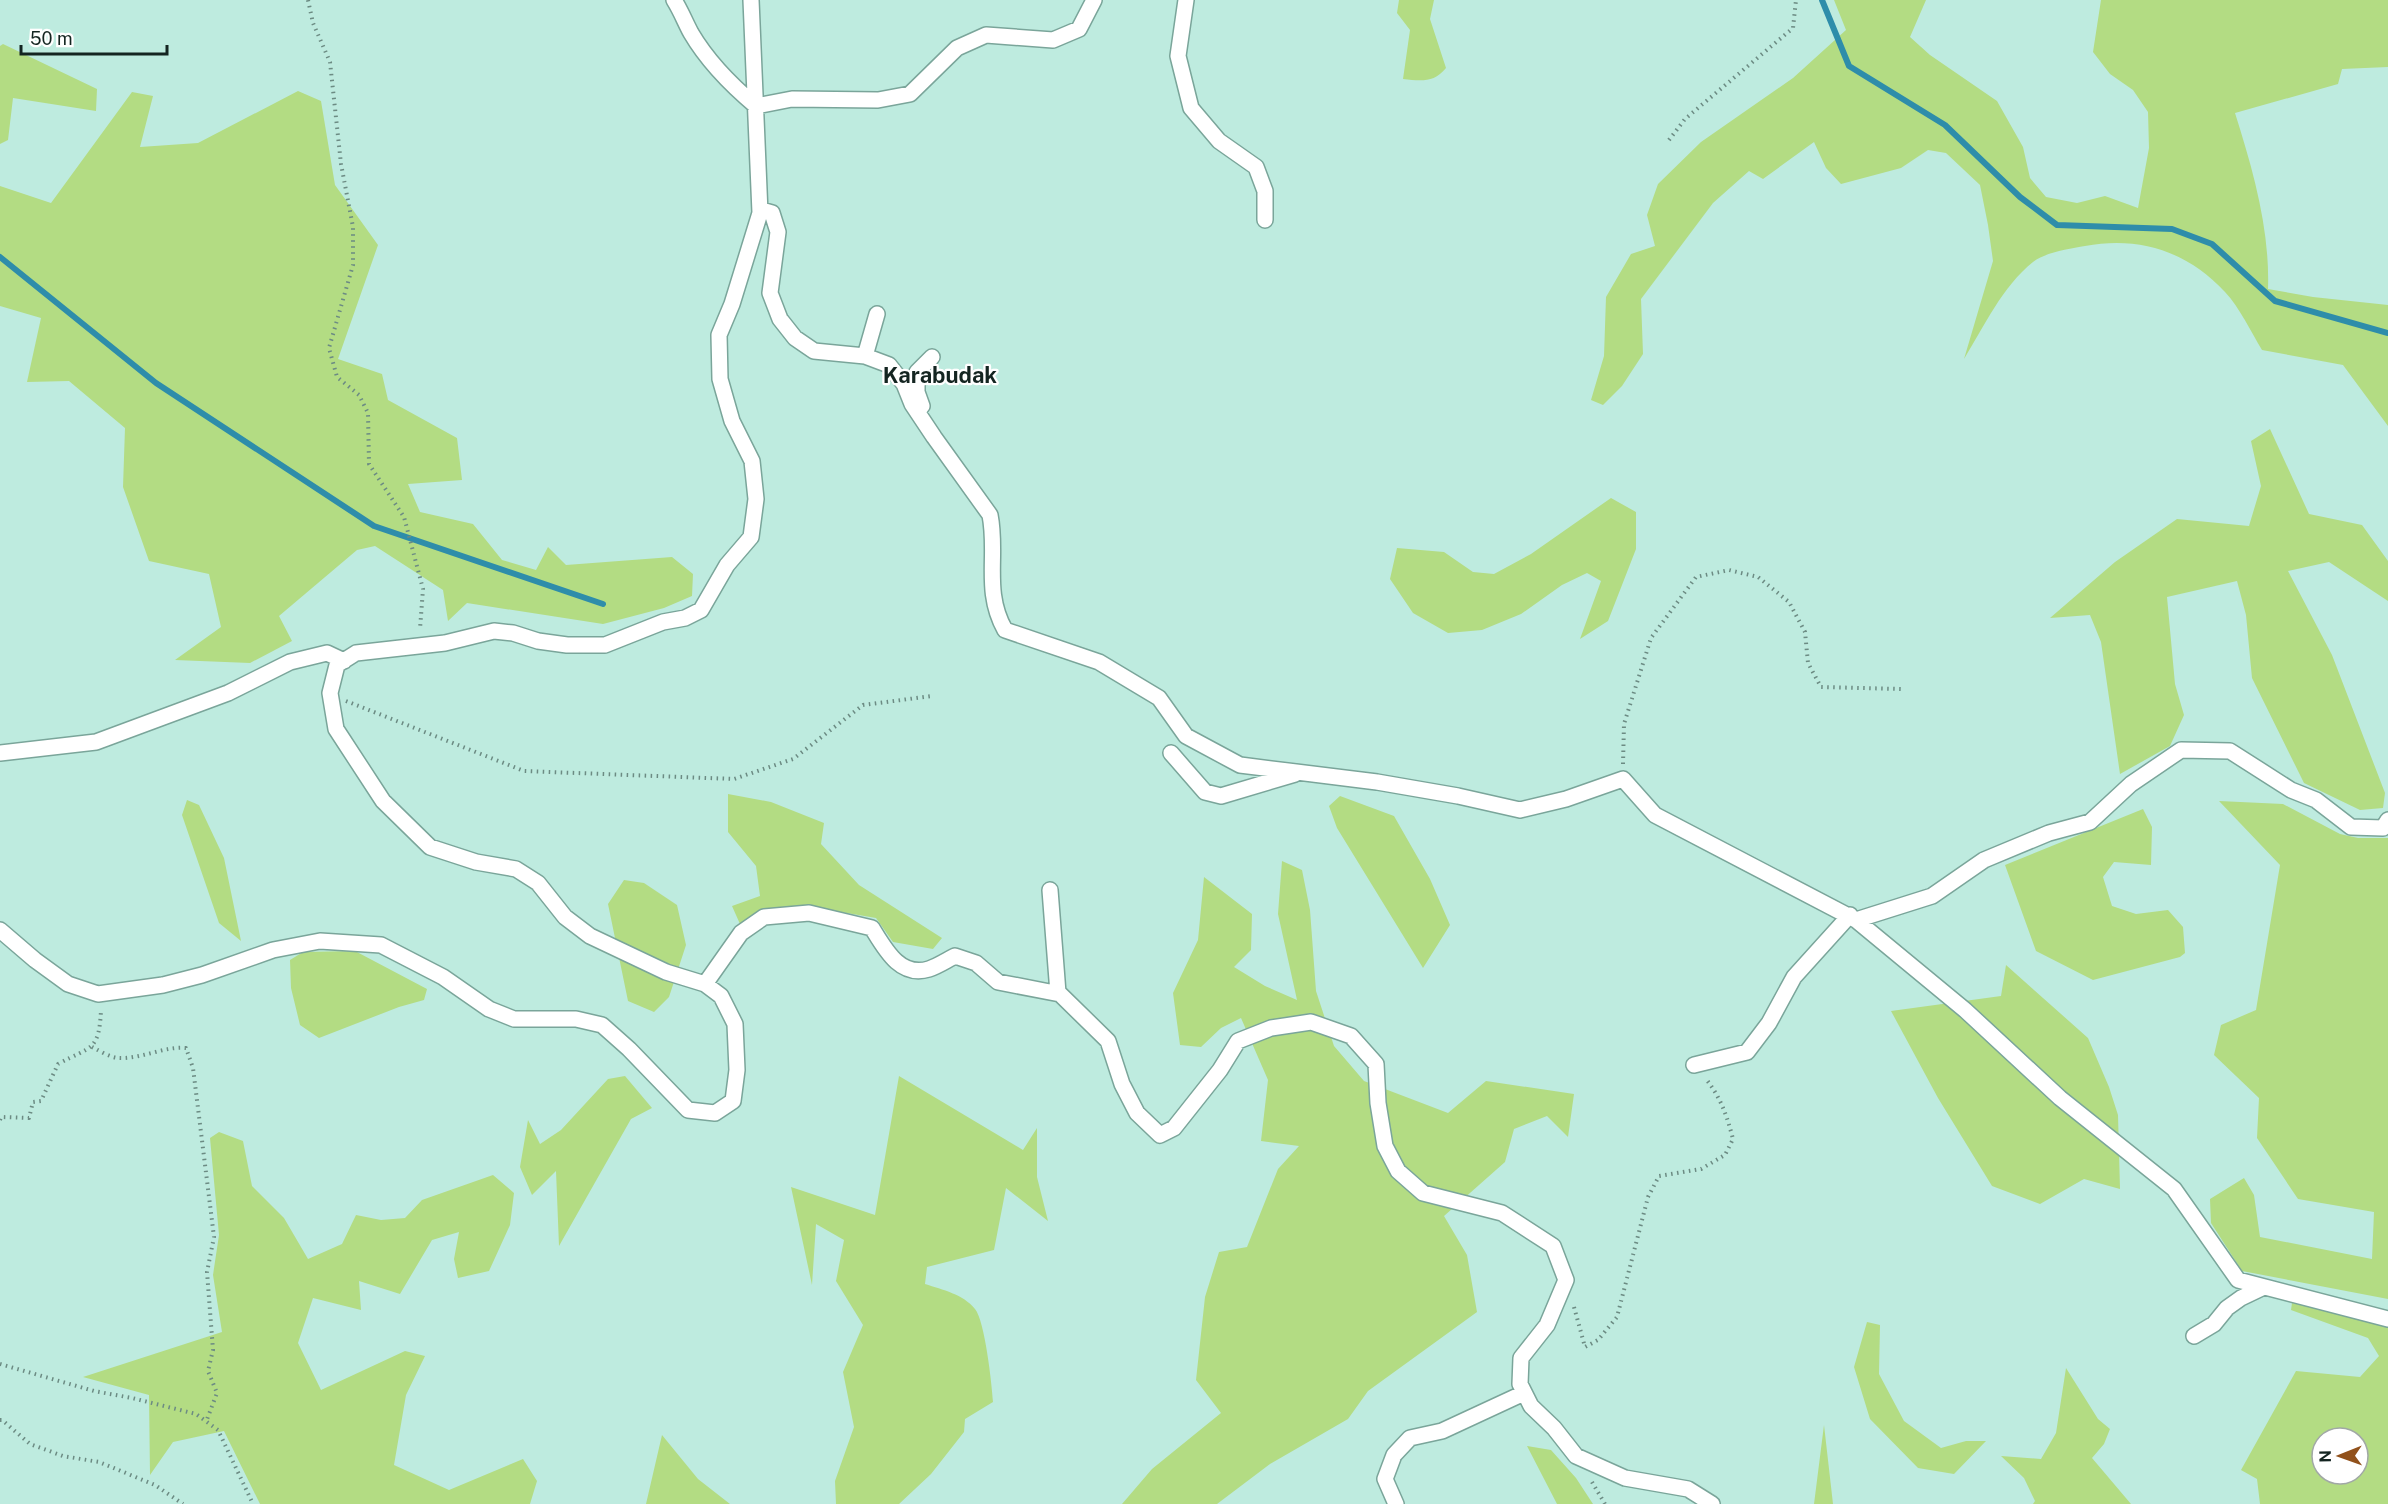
<svg xmlns="http://www.w3.org/2000/svg" width="2388" height="1504" font-family="'Public Sans',sans-serif">
  <style>
    .green { fill: #b3dc83; fill-rule: evenodd }
    .lines { fill: none; stroke-linecap: round; stroke-linejoin: round }
    .stream { stroke: #2e8daa; stroke-width: 6 }
    .street-casing { stroke: #7aa59a; stroke-width: 18 }
    .path { stroke: #6c8b83; stroke-width: 4; stroke-dasharray: 1.5 4.5; stroke-linecap: butt }
    .street { stroke: #fff; stroke-width: 15 }
    .labels { text-anchor: middle; dominant-baseline: central; stroke-width: 4.5; stroke-linejoin: round; paint-order: stroke }
    .quarter-label { font-size: 22px; font-weight: bold; fill: #142521; stroke: #fff }
  </style>
  <rect width="100%" height="100%" fill="#beebdf"/>
  <!-- green -->
  <path class="green" d="M1399 0H1434L1430 19 1446 68C1434 83 1421 81 1403 79L1410 30 1397 13Z
    M1834 0H1926L1910 37 1930 55 1997 101 2023 147 2030 178 2046 197 2077 203 2105 196 2138 208 2149 148 2148 112 2133 90 2110 74 2093 52 2101 0H2388V67L2342 69 2338 84 2235 113C2253 170 2270 229 2268 289L2313 297 2388 305V426L2343 365 2262 350C2251 332 2240 308 2225 292 2187 251 2139 236 2085 246 2069 249 2046 252 2033 262 2002 287 1985 325 1964 359L1993 261 1988 225 1980 185 1946 153 1928 150 1901 168 1841 184 1826 168 1814 142 1763 179 1749 171 1713 203 1641 299 1643 354 1622 386 1603 405 1591 400 1604 356 1606 297 1631 254 1655 246 1647 215 1658 184 1701 142 1793 78 1846 30Z
    M3 44 97 89 96 111 13 98 8 140 0 144V46Z
    M298 91 321 101 335 185 378 245 338 359 382 374 388 400 457 438 462 480 408 484 420 512 473 524 502 560 536 570 548 547 566 565 672 557 693 574 692 596 664 608 603 624 467 603 448 621 443 590 375 546 357 550 279 616 292 641 250 663 175 660 221 627 209 574 149 561 123 487 125 428 69 381 27 382 41 318 0 306V186L51 203 132 92 153 96 140 147 198 143Z
    M2270 429 2309 514 2362 525 2388 561V601L2329 562 2288 571 2332 655 2385 793 2383 808 2360 810 2304 783 2252 678 2246 615 2237 581 2167 597 2175 684 2184 715 2170 746 2120 774 2101 642 2090 615 2050 618 2115 562 2177 519 2249 526 2261 486 2251 441Z
    M1611 498 1636 512V549L1608 621 1580 639 1601 581 1587 573 1562 585 1521 614 1482 630 1448 633 1413 613 1390 579 1397 548 1444 552 1473 572 1494 574 1531 554Z
    M728 794 771 802 824 823 821 844 859 885 942 938 933 949 893 942 876 918 806 906 761 913 740 924 732 906 760 896 756 866 728 832Z
    M1340 796 1394 816 1430 879 1450 925 1423 968 1337 828 1329 806Z
    M187 800 199 805 224 858 241 941 219 923 182 815Z
    M2219 801 2283 804 2340 834 2358 838H2388V1299L2242 1271 2211 1223 2210 1199 2244 1178 2254 1195 2260 1237 2372 1259 2374 1212 2298 1199 2257 1138 2259 1098 2214 1055 2221 1025 2256 1010 2280 865Z
    M2143 809 2152 827 2151 865 2114 862 2103 877 2112 906 2136 914 2168 910 2183 927 2185 953 2180 957 2093 980 2036 951 2005 865Z
    M1282 861 1302 870 1310 910 1316 991 1334 1046 1364 1081 1448 1113 1486 1081 1574 1094 1568 1137 1547 1116 1514 1129 1505 1162 1444 1216 1467 1255 1477 1312 1368 1391 1348 1419 1270 1464 1217 1504H1122L1152 1469 1221 1413 1196 1380 1205 1297 1219 1252 1247 1247 1278 1169 1299 1146 1261 1141 1268 1080 1241 1018 1221 1028 1201 1047 1180 1045 1173 993 1198 940 1204 877 1252 914 1251 950 1234 967 1265 986 1297 1000 1278 914Z
    M624 880 644 883 677 905 686 945 669 997 654 1012 628 1001 608 904Z
    M355 951 427 989 424 1000 399 1007 319 1038 300 1025 291 988 290 960 303 952Z
    M2006 965 2088 1038 2109 1087 2118 1115 2120 1189 2084 1179 2040 1204 1992 1186 1938 1098 1891 1011 2001 996Z
    M625 1076 652 1108 631 1119 559 1246 556 1171 532 1195 520 1167 528 1120 540 1144 561 1130 608 1079Z
    M899 1076 1023 1150 1037 1128V1177L1048 1221 1006 1188 994 1250 927 1267 925 1284C943 1290 963 1294 975 1309 985 1321 992 1385 993 1402L965 1419 964 1432 931 1474 899 1504H836L835 1481 854 1427 843 1372 863 1325 836 1281 844 1240 816 1224 812 1285 791 1187 875 1215Z
    M219 1132 243 1141 252 1186 284 1218 308 1259 342 1244 356 1215 381 1220 405 1218 422 1200 493 1175 514 1193 510 1225 489 1271 458 1278 454 1259 459 1232 432 1240 400 1294 359 1281 361 1310 313 1298 298 1343 321 1390 405 1351 425 1356 406 1395 394 1465 449 1490 523 1459 537 1481 530 1504H260L224 1431 173 1442 150 1475 149 1395 83 1377 222 1332 213 1275 219 1235 210 1138Z
    M2292 1303 2388 1324V1504H2260L2257 1479 2241 1470 2296 1371 2360 1377 2379 1356 2368 1338 2291 1310ZM2322 1438H2358V1474H2322Z
    M1867 1322 1880 1325 1879 1374 1904 1421 1941 1448 1966 1441H1986L1954 1474 1918 1468 1870 1419 1854 1367Z
    M2066 1368 2098 1419 2110 1429 2104 1444 2092 1458 2131 1504H2033L2035 1501 2024 1478 2001 1456 2041 1459 2056 1433Z
    M1824 1425 1833 1504H1814Z
    M662 1435 698 1479 730 1504H646Z
    M1527 1446 1551 1450 1576 1478 1593 1504H1557Z"/>
  <g class="lines">
    <!-- stream -->
    <path class="stream" d="M1822 0 1849 66 1945 125 2020 197 2057 225 2172 229 2212 244 2275 301 2388 333
      M0 257 156 383 374 526 603 604"/>
    <!-- street casing -->
    <g class="street-casing">
      <path id="street" d="M674 0C681 11 685 22 691 33 708 62 731 85 756 106L792 99 878 100 910 94 957 48 986 35 1053 40 1079 29 1094 0
        M751 0 760 213
        M1186 0 1178 56 1191 108 1219 141 1256 167 1265 191V220
        M865 356 877 314
        M922 406 917 392V372L932 357
        M0 753 96 742 228 693 290 662 327 653 344 661
        M1171 753 1205 792 1221 796 1295 774
        M1050 890 1058 993
        M1856 920 1932 896 1984 860 2049 833 2090 822 2131 784 2181 750 2230 751 2291 790 2316 800 2351 827 2383 828 2388 820
        M0 930 35 960 68 984 98 994 163 985 202 975 273 950 320 941 381 945 443 977 489 1009 514 1019H576L602 1025 629 1049 688 1110 715 1113 733 1101 737 1070 735 1024 721 996 705 984 666 972 590 936 565 917 538 883 516 869 476 862 430 847 383 801 336 729 330 693 337 665 356 653 445 643 494 631 513 633 538 641 567 645H605L663 622 685 618 701 610 727 565 751 537 756 499 752 461 732 421 720 379 719 335 732 304 760 213 765 211 772 213 778 232 770 293 780 319 795 338 814 351 865 356 889 365 904 384 912 404 934 437 990 515C998 555 983 591 1005 630L1099 662 1159 698 1186 736 1240 765 1377 782 1458 796 1520 810 1566 799 1623 779 1655 815 1856 920 1965 1010 2060 1098 2174 1189 2238 1280 2388 1319
        M705 984 741 933 764 917 809 913 872 928C885 949 900 978 929 969 938 966 947 960 955 956L976 963 998 982 1060 994 1108 1041 1122 1084 1137 1113 1160 1135 1174 1128 1220 1070 1238 1041 1271 1028 1311 1022 1351 1036 1376 1064 1378 1103 1385 1146 1398 1171 1423 1193 1502 1213 1553 1246 1566 1280 1547 1325 1521 1358 1520 1384 1531 1406 1554 1428 1576 1456 1625 1478 1688 1489 1712 1504
        M1694 1065 1747 1052 1769 1023 1794 977 1850 915
        M2194 1336 2214 1324 2227 1308 2241 1298 2264 1287
        M1396 1504 1385 1479 1394 1455 1410 1438 1442 1431 1524 1393"/>
    </g>
    <!-- path -->
    <path class="path" d="M308 0 313 23 330 62 341 164 353 227V265L329 348 337 377 359 395 368 413 369 464 404 517 423 589 420 629
      M1669 140 1685 119 1793 28 1796 0
      M346 701 524 771 734 779 793 759 863 705 932 696
      M1623 764 1624 724 1651 638 1696 577 1729 570 1758 577 1789 602 1805 632 1808 663 1821 687 1901 689
      M92 1047C100 1051 111 1058 119 1058 142 1059 164 1046 186 1048L193 1068 214 1237 207 1272 213 1350 208 1371 217 1393 206 1422
      M0 1120 1 1117 29 1118 33 1102 41 1101 58 1064C91 1046 99 1052 101 1010
      M1574 1307 1585 1347 1598 1340 1617 1317 1648 1197 1659 1176 1701 1169 1725 1155 1733 1139C1727 1116 1721 1098 1706 1079
      M0 1364 94 1391 132 1398 196 1414 218 1430 253 1504
      M0 1420H2L30 1444 63 1456 99 1462 155 1485 183 1504
      M1592 1482 1605 1504"/>
    <!-- street -->
    <use href="#street" class="street"/>
  </g>
  <g class="labels">
    <!-- quarter labels -->
    <g class="quarter-label">
      <text x="940" y="375">Karabudak</text>
    </g>
  </g>
  <!-- north arrow -->
  <g transform="translate(2340 1456) rotate(269)"><circle r="28" fill="#ffffff" stroke="#a1a8a6" stroke-width="1.5"/>
  <path d="M0-4.5L10 22L0 15L-10 22Z" fill="#91511b"/>
  <text y="-9" font-size="16" font-weight="bold" text-anchor="middle" fill="#142521">N</text>
  </g>
  <!-- scale -->
  <path d="M21 45v9h146v-9" fill="none" stroke="#142521" stroke-width="3"/>
  <text x="30" y="45" font-size="18" fill="#142521" stroke="#ffffff" stroke-width="4.5" paint-order="stroke">50 m</text>
</svg>
